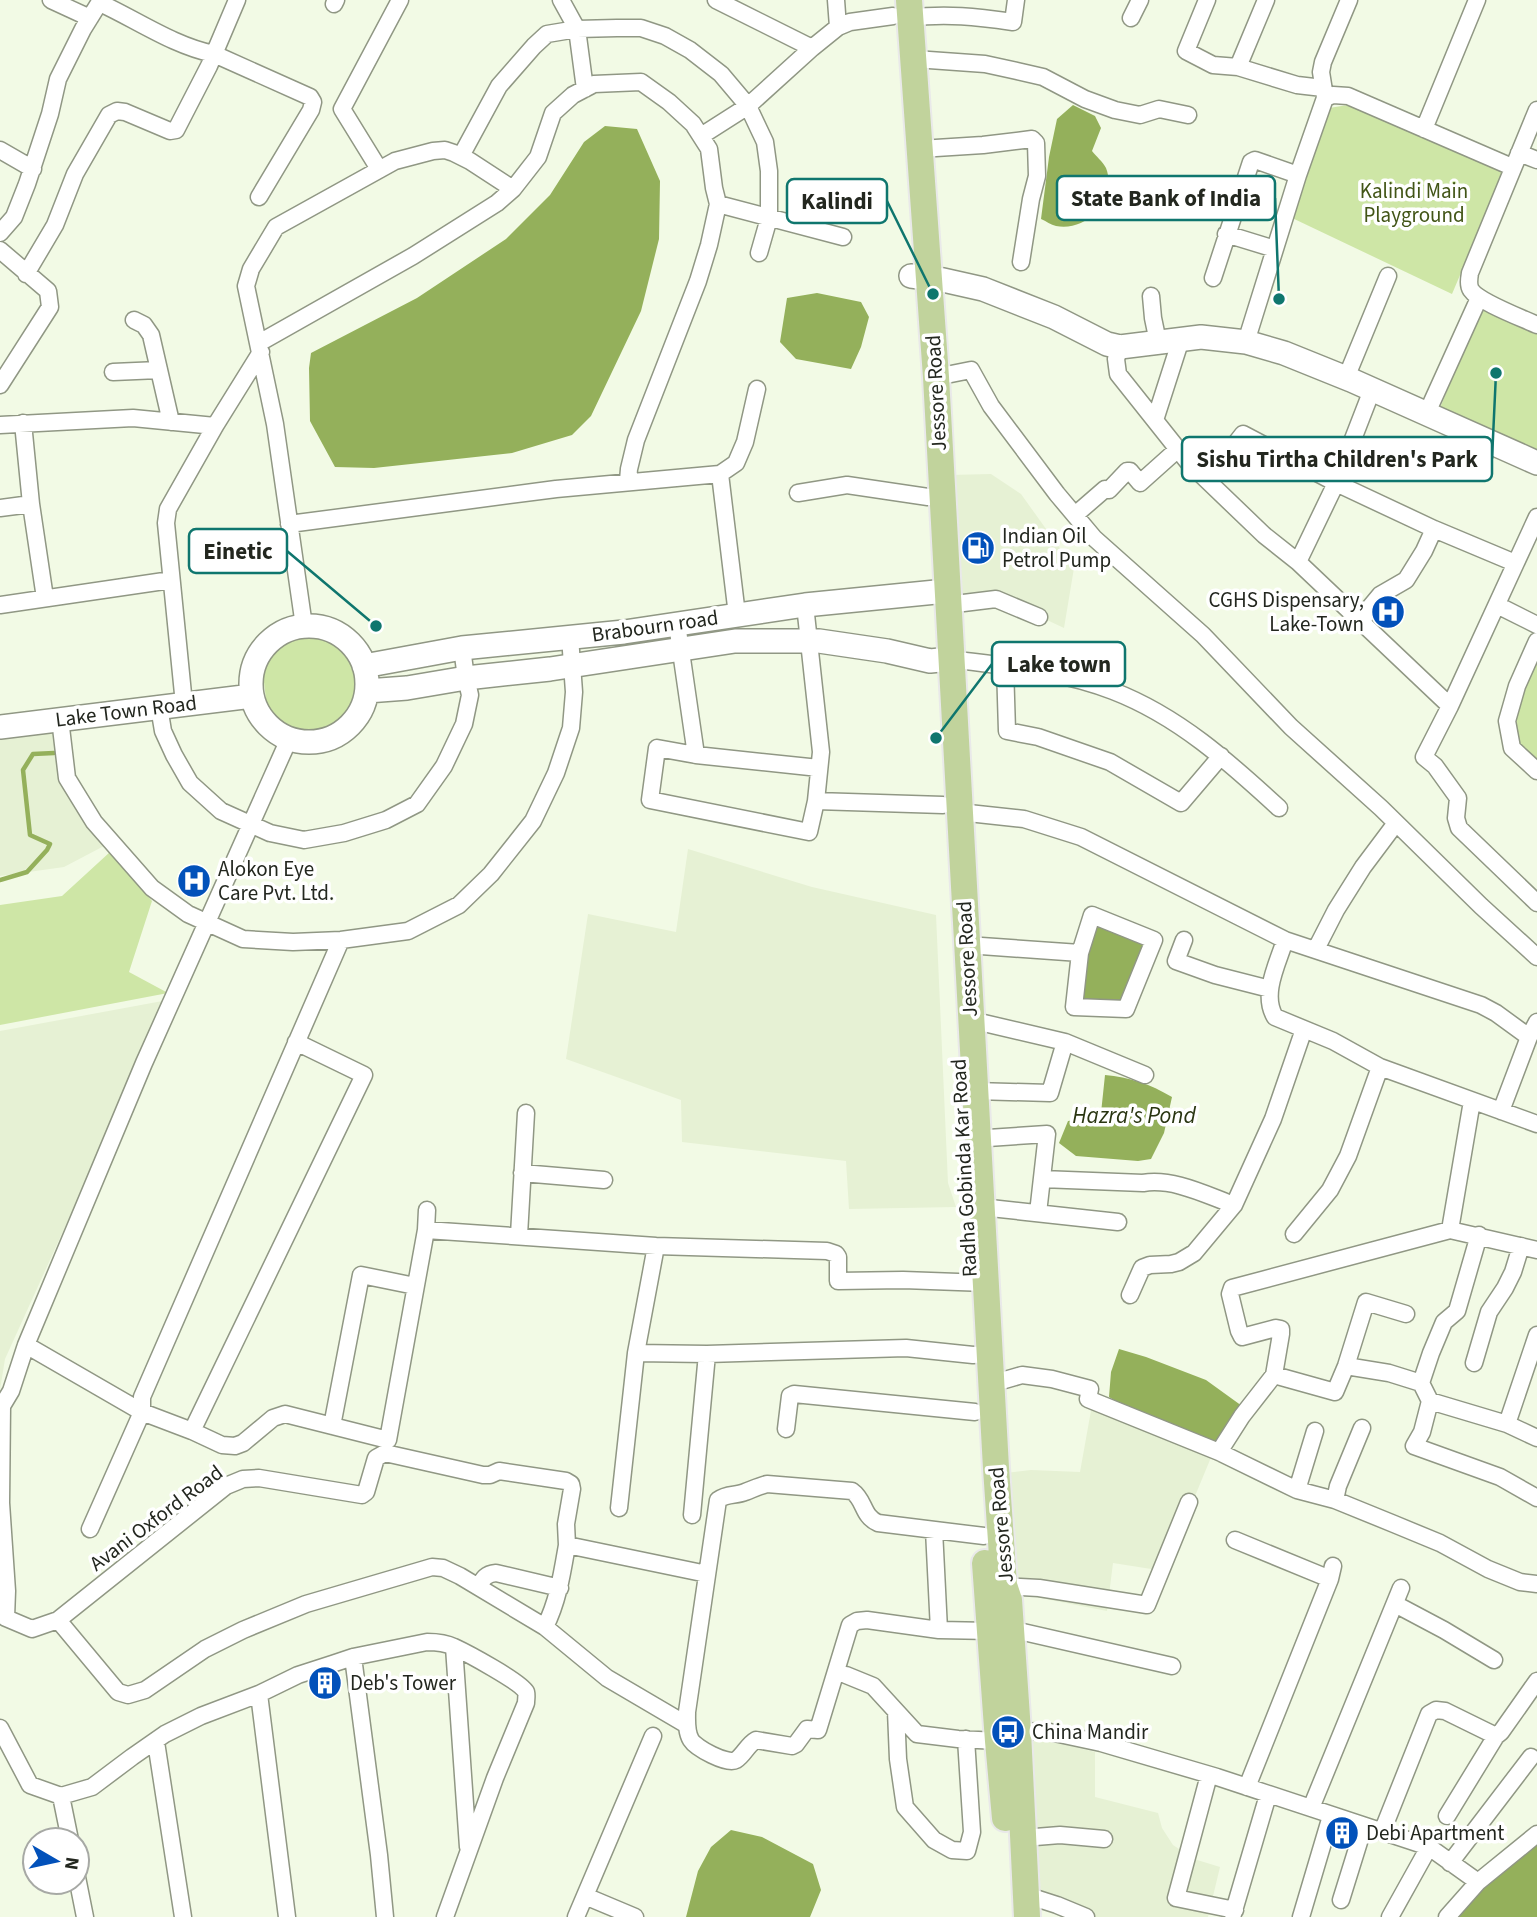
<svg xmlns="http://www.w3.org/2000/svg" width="1537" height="1917" font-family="'Source Sans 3',sans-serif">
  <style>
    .built { fill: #e6f1d4 }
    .green { fill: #cee6a6 }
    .water { fill: #94b05b }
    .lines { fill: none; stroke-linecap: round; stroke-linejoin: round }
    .stream { stroke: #94b05b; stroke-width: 4.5 }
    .street-casing { stroke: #909784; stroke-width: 19 }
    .secondary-casing { stroke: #909784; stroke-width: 26 }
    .primary-casing { stroke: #e9e9e9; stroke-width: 30 }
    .street { stroke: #fff; stroke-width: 16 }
    .secondary { stroke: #fff; stroke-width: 23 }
    .primary { stroke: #c1d39c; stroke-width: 26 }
    .labels { text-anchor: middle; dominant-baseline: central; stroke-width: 7; stroke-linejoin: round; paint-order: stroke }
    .park-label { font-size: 21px; fill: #425517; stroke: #fff }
    .street-label { font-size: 21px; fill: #23271f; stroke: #fff }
    .poi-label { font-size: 21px; fill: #23271f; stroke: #fff; text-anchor: start }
    .water-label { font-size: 23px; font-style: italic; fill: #293511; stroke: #fff }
    .leader { fill: none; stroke: #0f766e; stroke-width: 2.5 }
    .callout-dot { fill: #0f766e; stroke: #fff; stroke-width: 2.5 }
    .callout { fill: #fff; stroke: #0f766e; stroke-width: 2.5 }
    .callout-label { font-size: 23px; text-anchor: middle; font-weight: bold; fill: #23271f }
  </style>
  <rect width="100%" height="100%" fill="#f2fae5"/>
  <!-- built -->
  <path class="built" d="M991 474 1021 494 1074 568 1064 628 996 596 954 602 949 475Z
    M54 729 61 782 104 846 64 867 0 876V736Z
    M688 849 812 887 936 915 948 1183 956 1207 849 1209 846 1161 682 1142 681 1100 566 1059 588 914 676 932Z
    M168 1000 5 1359 0 1390V1031Z
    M1092 1405 1212 1455 1164 1571 1113 1563 1107 1611 1015 1593 1006 1473 1031 1470 1080 1472Z
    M1046 1740 1095 1752V1797L1158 1813 1162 1828 1173 1845 1194 1859 1220 1867 1208 1917H1092L1038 1894 1028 1741Z"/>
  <!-- green -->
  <path class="green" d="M1348 105 1506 167 1452 294 1290 217 1329 108Z
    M1481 307 1537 333V455L1438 413Z
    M308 636 326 639 351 655 361 679 360 700 347 718 313 732 288 726 268 716 263 674 273 654 291 640Z
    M1528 643 1537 647V778L1509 748Z
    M110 852 152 901 129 972 168 993 0 1025V905L62 896Z"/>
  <!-- water -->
  <path class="water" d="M1073 105 1095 116 1101 128 1092 151C1096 156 1103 162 1106 168 1118 199 1088 232 1056 226 1051 225 1046 221 1041 219L1049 157 1057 119Z
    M605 126 637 129 660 181 659 239 641 311 591 416 572 435 512 453 374 468 335 467 310 421 309 368 311 353 417 298 506 239 550 195 584 142Z
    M817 293 861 302 869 317 861 347 851 369 796 359 780 342 787 298Z
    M1100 924 1142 940 1143 951 1122 1005 1081 1003 1089 933Z
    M1105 1075C1129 1077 1150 1084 1172 1097L1164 1133 1151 1159 1138 1161 1076 1156 1059 1143 1068 1121 1088 1118 1101 1113Z
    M1119 1349 1146 1357 1206 1380 1242 1406 1222 1445 1125 1407 1109 1397 1111 1372Z
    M731 1830 762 1837 813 1864 821 1890 810 1917H686L698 1871 711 1847Z
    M1537 1833V1917H1450Z"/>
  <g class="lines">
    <!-- stream -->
    <path class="stream" d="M0 880 27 872 47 850 50 844 30 835 23 770 33 754 54 753"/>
    <!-- street casing -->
    <g class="street-casing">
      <path id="street" d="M51 0 90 18
        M561 0 577 29 585 89
        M716 0 812 48
        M836 0 838 27
        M1207 0 1186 51 1213 65 1238 67
        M1266 0 1238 67 1297 85 1323 88
        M100 3C137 20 174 46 214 54L310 97 313 102 311 110 259 197
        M334 4 336 0
        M910 18C945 13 978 17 1013 22L1016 0
        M1131 18 1140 0
        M915 59 985 64 1017 71 1043 77 1085 99 1115 110 1140 115 1159 109 1188 115
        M1325 97 1321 72 1323 62 1349 0
        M1537 110 1470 273C1469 279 1468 285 1471 290 1479 302 1522 318 1537 325
        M1424 129 1477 0
        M701 136 748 106 812 48 838 27 850 22 893 16
        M920 149 983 145 1032 139 1036 143 1037 176 1031 199 1021 262
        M0 150 33 169
        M1519 153 1537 160
        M461 156 499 86 534 46 547 34 577 29 617 28H641L665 36 690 50 721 74 748 106 765 142 769 171V218L759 253
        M379 169 342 109 400 0
        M718 204 843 237
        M0 233 14 217 27 184 50 114 58 79 83 29 101 0
        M1226 234 1275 249
        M0 250 48 291 50 307 0 385
        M26 274 55 225 75 174 109 115 117 111 125 112 170 131 176 130 209 66 237 0
        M1213 278 1251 162 1255 160 1298 175
        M1151 296 1153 318 1158 342
        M134 320 144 325 151 335 171 422
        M1246 342 1298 175 1325 98 1333 95 1348 96 1512 167
        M259 343 413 256 497 203 513 189 538 157 553 113 573 95 594 84 641 82 669 102 693 124 709 149 714 188 718 204 709 245 698 281 636 440 629 469 628 481
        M1120 347 1116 359 1118 374 1188 462 1264 535 1298 562 1450 706
        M113 372 159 370
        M936 377 971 370 991 406 1057 494 1094 538 1203 635 1291 727 1381 808 1481 906 1537 957
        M1346 378 1388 276
        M1426 415 1479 298
        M1155 420 1181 339
        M23 423 31 504 45 598
        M0 425 133 418 215 426
        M720 474 737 615
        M1207 480 1243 434 1336 483 1434 529 1515 563
        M798 493 847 485 928 497H942
        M0 508 31 504
        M1075 515 1105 489 1109 490 1127 471H1130L1140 483 1178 449
        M1537 517 1450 706 1424 757 1435 766 1458 798 1456 818 1459 828 1537 903
        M289 524 556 489 720 474 736 463 745 442 757 389
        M1298 562 1336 483 1372 390
        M0 605 171 580
        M947 605 996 599 1039 617
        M1497 605 1537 625
        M677 624 696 755 819 768
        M1363 624 1365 613 1380 595 1406 580 1424 551 1434 529
        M304 626 275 424 246 286 251 269 276 227 395 161 433 151 445 150 454 153 470 161 513 189
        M1537 641 1517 686 1507 721 1512 748 1537 771
        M950 659C1004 666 1062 671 1113 691 1178 716 1229 762 1279 808
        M1005 666 1007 731 1038 737 1110 762 1181 803 1221 756
        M184 704 166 523 168 509 215 426 261 352
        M159 707 163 731 174 755 190 783 221 811 270 833 304 840 344 833 386 820 417 804 444 766 464 724 470 695 466 678 462 648
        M60 719 67 778 94 822 152 888 188 914 243 939 293 942 341 940 408 931 459 905 491 874 533 821 556 773 571 728 574 692 570 637
        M289 739 144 1063 26 1345 11 1391 2 1406 1 1503 7 1591 6 1618 32 1629 58 1620 226 1486 243 1479 259 1478 362 1495 366 1492 376 1458 385 1453 483 1475H490L499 1471 566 1481 571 1484 572 1489 566 1524 567 1545 707 1574
        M696 755 657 748 650 800 809 832 816 801 821 752 805 605
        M816 801 943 805
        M959 812 1024 819 1081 837 1285 940 1481 1005 1496 1013 1529 1037
        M1092 915 1154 940 1126 1009 1074 1007 1080 953Z
        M1184 940 1176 961 1215 975 1270 989
        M1285 940C1278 963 1261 994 1275 1017L1333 1041 1380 1067 1537 1124
        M967 945 1080 953
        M1316 949 1336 910 1363 867 1396 823
        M971 1020 1065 1042 1145 1075
        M975 1091 1050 1093 1065 1042
        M1501 1111 1529 1037 1537 1022
        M978 1144 988 1138 1047 1134 1038 1213
        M522 1173 604 1180
        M1042 1179 1143 1183C1174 1178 1206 1195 1234 1205
        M981 1207 1118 1222
        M426 1230 656 1246 827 1251 836 1254 838 1257V1281L903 1280 986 1283
        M1450 1230 1472 1101
        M1294 1234 1330 1190 1348 1156 1380 1067
        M519 1235 526 1113
        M1479 1235 1457 1311 1444 1322 1431 1353 1421 1383 1430 1401 1422 1432 1414 1446 1500 1477 1537 1498
        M1130 1295 1142 1268 1150 1265 1171 1264 1179 1262 1194 1253 1234 1205 1273 1119 1304 1029
        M26 1345 142 1412 192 1431 222 1445 235 1446 243 1443 273 1418 285 1414 388 1440 426 1230 427 1210
        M636 1353 707 1354 906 1348 973 1355 989 1354
        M1474 1363 1489 1312 1505 1288 1513 1272 1521 1246
        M1346 1366 1389 1373 1421 1383
        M1274 1375 1335 1392 1346 1366 1366 1302 1406 1314
        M991 1384 1022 1375 1052 1379 1090 1389 1088 1399 1219 1452 1297 1490 1335 1500 1394 1524 1440 1543 1488 1569 1520 1582 1537 1584
        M1430 1401 1507 1424 1537 1438
        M1507 1424 1537 1335
        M332 1426 361 1275 415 1286
        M786 1429 790 1396 794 1394 975 1412
        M192 1431 364 1075 296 1042
        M1219 1452 1242 1416 1274 1375 1281 1334V1329L1276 1328 1242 1337 1239 1331 1230 1294 1232 1288 1450 1230 1537 1250
        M1297 1490 1315 1431
        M1335 1500 1338 1486 1362 1428
        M619 1508 636 1353 656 1246
        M692 1515 707 1354
        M90 1529 142 1412V1397L341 940
        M934 1530 939 1630
        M984 1536 878 1523C862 1516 865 1500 852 1491L767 1484C759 1486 753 1489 745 1492 736 1496 727 1493 718 1500L687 1712C687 1721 686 1732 691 1740 696 1748 727 1765 736 1760 744 1755 747 1745 756 1740L792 1746 796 1744 807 1729 818 1730 850 1625 857 1621 867 1620 939 1630 991 1631
        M1235 1540 1330 1579
        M999 1586 1039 1588 1147 1605 1189 1502
        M479 1587C483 1578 486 1574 496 1573L560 1588
        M1395 1604 1444 1630 1494 1660
        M58 1620 118 1692 128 1695 145 1690 205 1649 243 1630 306 1604 432 1567 443 1568 460 1576 545 1627 607 1678 687 1725
        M545 1627C558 1601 562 1574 567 1545
        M1010 1629 1172 1666
        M454 1647 468 1847
        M353 1657 379 1855 385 1917
        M846 1675 873 1686 917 1734 958 1739 998 1741 1018 1732 1045 1731 1101 1743 1217 1777 1429 1847 1478 1882
        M259 1694 287 1917
        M896 1711 898 1759 905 1807 934 1840 952 1850 967 1851 972 1832 966 1739
        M0 1728 30 1785 61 1796 92 1787 132 1757 165 1734 201 1716 259 1694 298 1675 332 1664 353 1657 427 1642C437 1642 446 1643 454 1647 467 1653 521 1682 526 1692 527 1696 526 1699 526 1703L495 1778 445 1917
        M156 1742 183 1917
        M1209 1775 1176 1898 1235 1910
        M1247 1787 1330 1579 1333 1566
        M61 1796 70 1840
        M1311 1808 1401 1588
        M1447 1816 1496 1736
        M1382 1832 1429 1714 1436 1710 1445 1711 1496 1736 1501 1732 1537 1681
        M1023 1838 1060 1835 1104 1839
        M1450 1863 1531 1757
        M77 1877 85 1917
        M1026 1895 1057 1905 1086 1917
        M585 1896 635 1917
        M1341 1900 1364 1826
        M1233 1914 1268 1795
        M576 1917 653 1736
        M1301 1917 1331 1816
        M1390 1917 1429 1847
        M1447 1917 1478 1882 1537 1834"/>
    </g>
    <!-- secondary casing -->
    <g class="secondary-casing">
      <path id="secondary" d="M911 276 943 280 983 289 1054 317 1107 344 1120 347 1201 337 1246 342 1284 353 1351 380 1537 463
        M251 684a58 58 0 1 1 116 0a58 58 0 1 1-116 0Z
        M364 666 462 648 624 632 805 605 946 591
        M367 691 407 688 466 678 550 669 735 641H819L887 651 930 661 950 659
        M0 727 252 696"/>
    </g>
    <!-- primary casing -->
    <g class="primary-casing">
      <path id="primary" d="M909 0 936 377 996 1468 1004 1585 1009 1600 1018 1732 1027 1917
        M985 1563 998 1741 1005 1818"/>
    </g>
    <!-- street -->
    <use href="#street" class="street"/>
    <!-- secondary -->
    <use href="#secondary" class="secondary"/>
    <!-- primary -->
    <use href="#primary" class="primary"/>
  </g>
  <!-- icons -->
  <defs>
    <g id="fuel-disc" transform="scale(1.75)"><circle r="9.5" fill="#0251ba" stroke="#fff"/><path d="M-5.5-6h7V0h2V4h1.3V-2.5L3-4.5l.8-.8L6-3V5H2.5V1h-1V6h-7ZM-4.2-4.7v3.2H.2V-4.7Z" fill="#fff"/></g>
    <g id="hospital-disc" transform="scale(1.75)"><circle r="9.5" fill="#0251ba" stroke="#fff"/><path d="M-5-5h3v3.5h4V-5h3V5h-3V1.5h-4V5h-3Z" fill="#fff"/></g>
    <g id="building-disc" transform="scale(1.75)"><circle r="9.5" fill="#0251ba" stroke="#fff"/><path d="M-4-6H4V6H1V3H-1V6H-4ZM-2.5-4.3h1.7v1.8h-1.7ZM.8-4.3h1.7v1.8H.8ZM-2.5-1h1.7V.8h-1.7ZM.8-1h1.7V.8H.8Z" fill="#fff"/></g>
    <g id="bus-disc" transform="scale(1.75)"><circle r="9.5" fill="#0251ba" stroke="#fff"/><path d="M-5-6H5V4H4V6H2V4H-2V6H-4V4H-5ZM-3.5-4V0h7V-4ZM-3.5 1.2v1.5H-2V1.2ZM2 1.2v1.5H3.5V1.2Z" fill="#fff"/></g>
  </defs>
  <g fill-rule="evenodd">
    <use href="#fuel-disc" x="978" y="548"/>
    <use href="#hospital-disc" x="1388" y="612"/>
    <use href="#hospital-disc" x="194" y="881"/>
    <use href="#building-disc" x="325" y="1683"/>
    <use href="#bus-disc" x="1008" y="1732"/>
    <use href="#building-disc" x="1342" y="1833"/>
  </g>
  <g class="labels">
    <!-- park labels -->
    <g class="park-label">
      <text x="1414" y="191">Kalindi Main<tspan x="1414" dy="24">Playground</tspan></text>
    </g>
    <!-- street labels -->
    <g class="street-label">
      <text transform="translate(936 393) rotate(-93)">Jessore Road</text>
      <text transform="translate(655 626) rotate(-8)">Brabourn road</text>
      <text transform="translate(126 711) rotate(-7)">Lake Town Road</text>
      <text transform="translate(967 959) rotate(-93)">Jessore Road</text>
      <text transform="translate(964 1168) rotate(-93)">Radha Gobinda Kar Road</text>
      <text transform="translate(156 1518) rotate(-37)">Avani Oxford Road</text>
      <text transform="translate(1001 1525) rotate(-95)">Jessore Road</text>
    </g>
    <!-- poi labels -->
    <g class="poi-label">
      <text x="1002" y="536">Indian Oil<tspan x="1002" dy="24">Petrol Pump</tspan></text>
      <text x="1364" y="600" text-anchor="end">CGHS Dispensary,<tspan x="1364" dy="24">Lake-Town</tspan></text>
      <text x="218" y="869">Alokon Eye<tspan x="218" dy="24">Care Pvt. Ltd.</tspan></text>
      <text x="350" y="1683">Deb's Tower</text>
      <text x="1032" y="1732">China Mandir</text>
      <text x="1366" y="1833">Debi Apartment</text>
    </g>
    <!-- water labels -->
    <g class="water-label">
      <text x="1134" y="1115">Hazra's Pond</text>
    </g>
  </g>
  <!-- callouts -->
  <path class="leader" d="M1279 299L1275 198M933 294L887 201M1496 373L1492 459M376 626L287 551M936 738L992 664"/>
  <g class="callout-dot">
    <circle cx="1279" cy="299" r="7"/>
    <circle cx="933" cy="294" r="7"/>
    <circle cx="1496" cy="373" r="7"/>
    <circle cx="376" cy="626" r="7"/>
    <circle cx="936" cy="738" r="7"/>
  </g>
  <g class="callout">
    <rect x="1057" y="176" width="218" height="44" rx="7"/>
    <rect x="787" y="179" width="100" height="44" rx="7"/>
    <rect x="1182" y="437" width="310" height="44" rx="7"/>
    <rect x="189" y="529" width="98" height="44" rx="7"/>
    <rect x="992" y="642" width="133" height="44" rx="7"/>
  </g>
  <g class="callout-label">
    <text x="1166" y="206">State Bank of India</text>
    <text x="837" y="209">Kalindi</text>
    <text x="1337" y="467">Sishu Tirtha Children's Park</text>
    <text x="238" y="559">Einetic</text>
    <text x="1059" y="672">Lake town</text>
  </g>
  <!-- north arrow -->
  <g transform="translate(56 1861) rotate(99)"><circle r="33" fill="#ffffff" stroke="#a7a9a5" stroke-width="2"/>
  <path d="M0-5L12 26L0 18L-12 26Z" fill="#0251ba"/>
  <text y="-10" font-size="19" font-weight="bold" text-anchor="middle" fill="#23271f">N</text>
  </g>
</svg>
